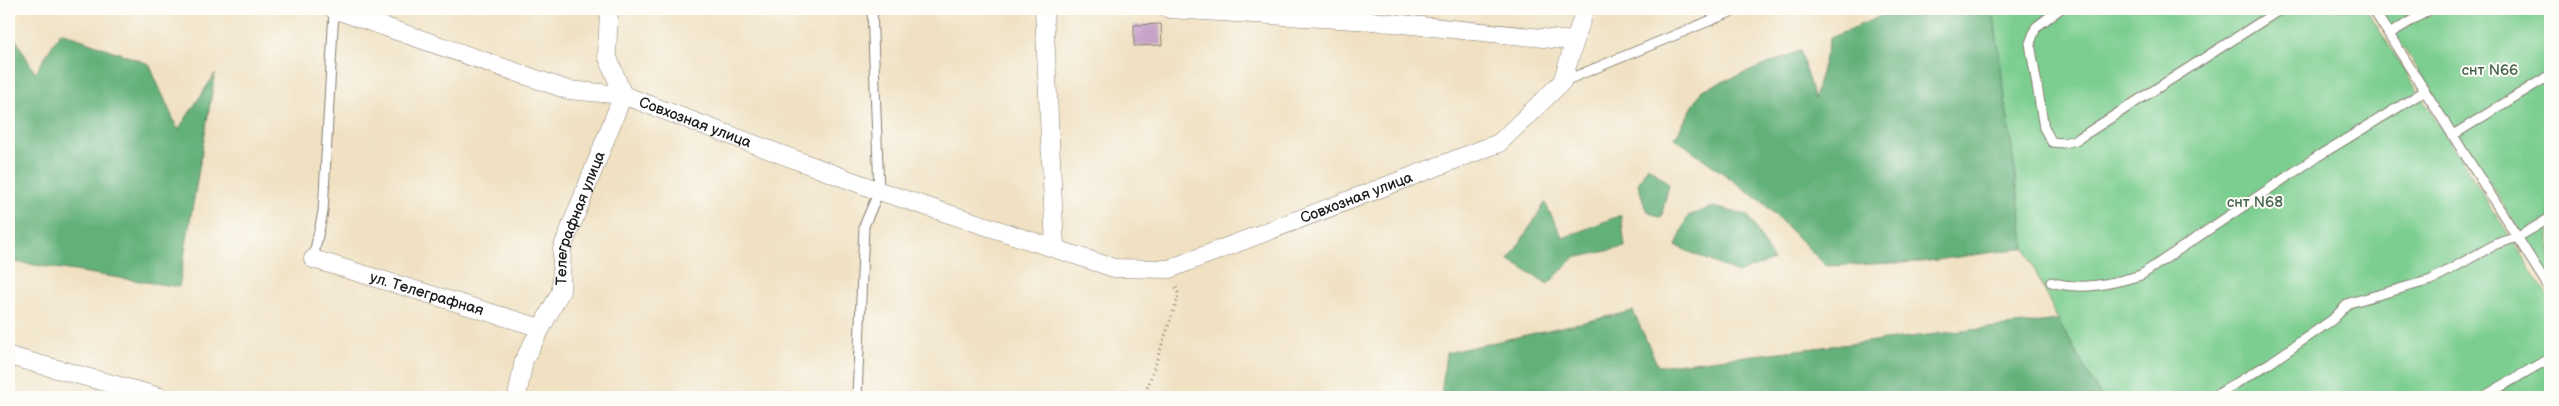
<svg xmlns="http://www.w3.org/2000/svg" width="2559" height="406" font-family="'Balsamiq Sans',sans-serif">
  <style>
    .green { fill: #7bce90; stroke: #4c7556 }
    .forest { fill: #64b17a; stroke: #40664b }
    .building { fill: #c6a2c8 }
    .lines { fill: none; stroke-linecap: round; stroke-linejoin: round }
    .service-casing { stroke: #867e70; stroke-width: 11 }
    .minor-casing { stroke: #867e70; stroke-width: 19 }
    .path { stroke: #867e70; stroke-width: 3; stroke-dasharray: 1 4; stroke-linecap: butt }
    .service { stroke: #fff; stroke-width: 9 }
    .minor { stroke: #fff; stroke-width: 18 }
    .labels { text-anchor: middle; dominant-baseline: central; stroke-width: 4; stroke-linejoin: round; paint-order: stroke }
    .park-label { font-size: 15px; fill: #42634a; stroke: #fdfcf7 }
    .street-label { font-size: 15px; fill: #1c1c1c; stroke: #fdfcf7 }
  </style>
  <rect width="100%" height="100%" fill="#fdfcf7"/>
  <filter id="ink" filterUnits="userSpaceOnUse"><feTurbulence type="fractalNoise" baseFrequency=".02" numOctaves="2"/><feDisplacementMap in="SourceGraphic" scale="10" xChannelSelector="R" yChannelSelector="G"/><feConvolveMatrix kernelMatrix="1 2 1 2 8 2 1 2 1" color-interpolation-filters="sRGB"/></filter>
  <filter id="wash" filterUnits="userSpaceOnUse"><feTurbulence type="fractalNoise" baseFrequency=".0096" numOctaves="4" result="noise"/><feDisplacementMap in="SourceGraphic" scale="20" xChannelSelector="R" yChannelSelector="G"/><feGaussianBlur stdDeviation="1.12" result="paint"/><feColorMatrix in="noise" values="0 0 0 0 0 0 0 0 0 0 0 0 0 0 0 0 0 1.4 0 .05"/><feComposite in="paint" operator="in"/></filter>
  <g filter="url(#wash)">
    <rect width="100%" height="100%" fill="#f0e1c3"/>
    <!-- green -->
    <path class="green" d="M1993 9H2366L2550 300V397H2101L2058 320 2025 248Z
      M2379 9H2550V279Z"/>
    <!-- forest -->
    <path class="forest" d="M1897 9H1993L2025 248 1921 262 1826 266 1761 201 1675 138 1702 90 1800 51 1814 99 1830 38Z
      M9 27 35 73 61 32 149 64 178 130 215 74 179 287 9 261Z
      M1648 166 1669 184 1661 218 1646 210 1638 184Z
      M1545 203 1563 238 1621 215 1625 247 1574 258 1548 284 1509 260Z
      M1713 207 1748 215 1773 260 1738 273 1676 246 1688 216Z
      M1633 311 1658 366 2058 320 2101 397H1441L1446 353Z"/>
    <g id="blocks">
      <!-- building -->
      <path class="building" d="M1161 24 1162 45 1134 46V25Z"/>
    </g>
  </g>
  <g filter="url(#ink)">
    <use href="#blocks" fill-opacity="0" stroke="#867e70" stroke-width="1"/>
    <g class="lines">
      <!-- service casing -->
      <g class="service-casing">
        <path id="service" d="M2060 9 2036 27 2030 43 2044 128 2052 142 2063 143 2076 140 2281 9
          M2373 9 2550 289
          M2389 34 2431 9
          M1562 82 1738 9
          M2453 135 2550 75
          M313 259 323 212 334 10
          M2051 282C2081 291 2111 284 2141 275L2315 158 2425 91
          M857 397 864 226 879 191 872 9
          M2213 397 2270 363 2332 320 2349 303 2431 280 2496 244 2518 237 2550 218
          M2483 397 2550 358"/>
      </g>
      <!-- minor casing -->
      <g class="minor-casing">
        <g id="minor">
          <path id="s1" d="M333 9 568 90 623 95 879 191 1114 268 1169 269 1499 143 1562 82 1585 9"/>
          <path d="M1044 9 1055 248"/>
          <path d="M1169 9 1372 21 1573 41"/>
          <path id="s2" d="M313 259 541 328"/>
          <path d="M9 356 160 397"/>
          <path id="s3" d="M517 397 524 360 561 291 562 249 623 95 607 55 609 9"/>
        </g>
      </g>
      <!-- path -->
      <path class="path" d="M1144 397 1179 295 1175 284"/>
      <!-- service -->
      <use href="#service" class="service"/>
      <!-- minor -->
      <use href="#minor" class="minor"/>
    </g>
  </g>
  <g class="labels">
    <!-- park labels -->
    <g class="park-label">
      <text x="2490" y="70">снт N66</text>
      <text x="2255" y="202">снт N68</text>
    </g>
    <!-- street labels -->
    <g class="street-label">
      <text stroke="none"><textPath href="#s1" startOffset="381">Совхозная улица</textPath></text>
      <text stroke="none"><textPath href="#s1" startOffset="1080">Совхозная улица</textPath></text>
      <text stroke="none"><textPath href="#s3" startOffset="192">Телеграфная улица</textPath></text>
      <text stroke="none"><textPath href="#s2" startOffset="119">ул. Телеграфная</textPath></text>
    </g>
  </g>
  <!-- margin -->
  <rect width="2559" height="406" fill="none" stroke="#fdfcf7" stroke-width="30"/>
</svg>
